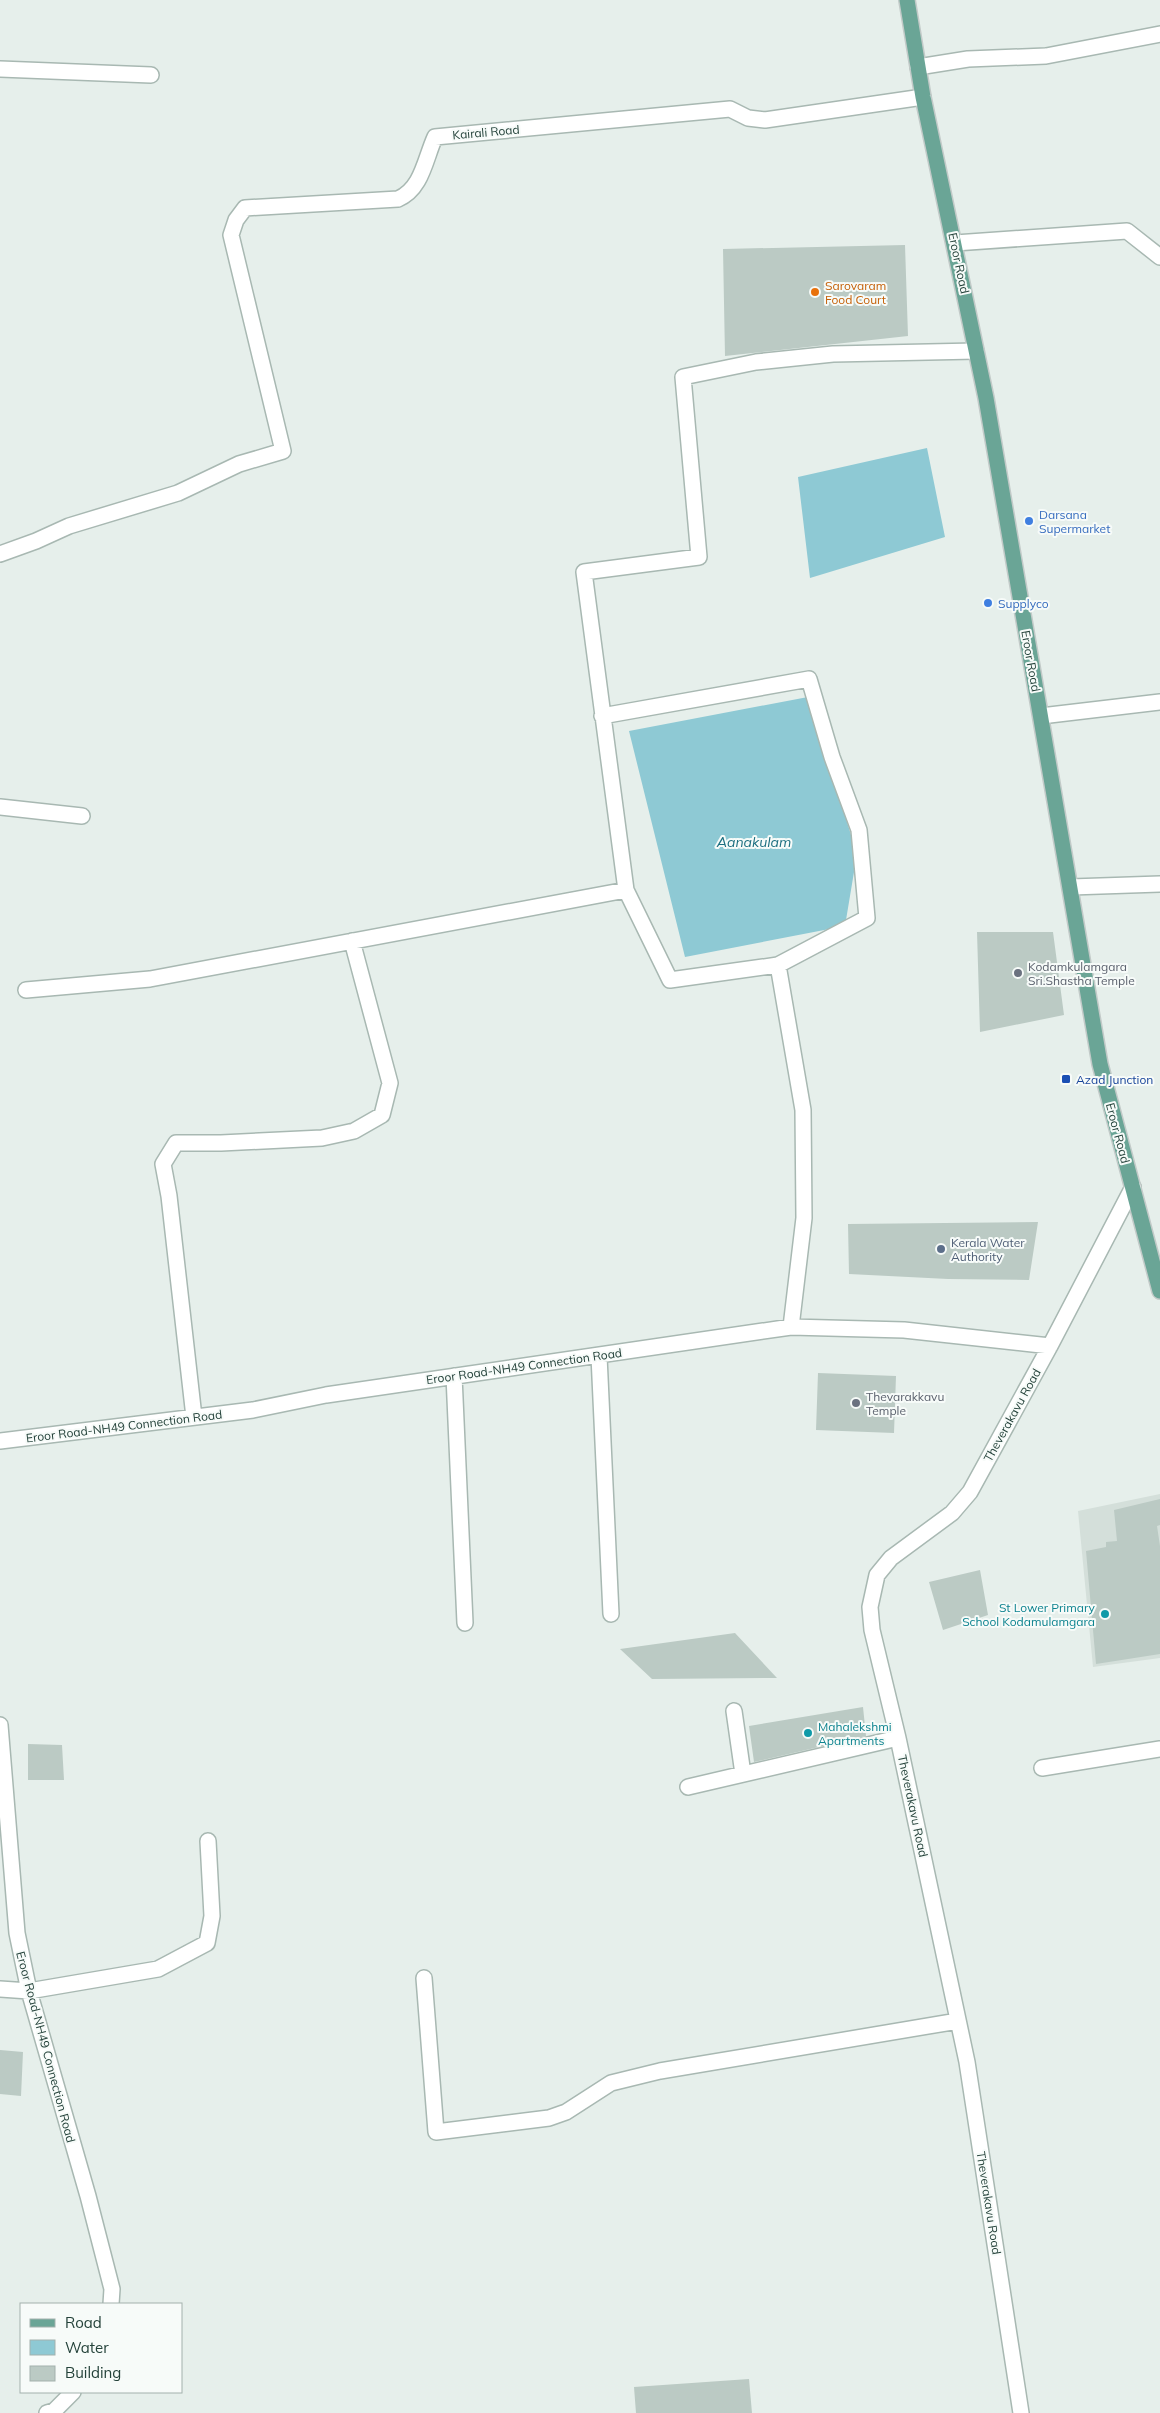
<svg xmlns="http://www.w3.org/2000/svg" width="1160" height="2413" font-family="Mulish,sans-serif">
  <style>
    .built { fill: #d4dfda }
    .water { fill: #8ec9d4 }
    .building { fill: #bbcac4 }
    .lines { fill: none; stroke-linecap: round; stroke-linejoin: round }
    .minor-casing { stroke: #a8b8b2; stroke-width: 18 }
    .major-casing { stroke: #c2cac8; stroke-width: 18 }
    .minor { stroke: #fff; stroke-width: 15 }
    .major { stroke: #6aa596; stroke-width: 15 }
    .food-dot { fill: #e8710a; stroke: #f7fbf9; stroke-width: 2 }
    .shop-dot { fill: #3f7fe0; stroke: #f7fbf9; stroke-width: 2 }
    .worship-dot { fill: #6b7280; stroke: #f7fbf9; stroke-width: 2 }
    .transit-dot { fill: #1a4fb4; stroke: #f7fbf9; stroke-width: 2 }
    .service-dot { fill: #5c6f8a; stroke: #f7fbf9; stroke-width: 2 }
    .culture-dot { fill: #0f9aa8; stroke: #f7fbf9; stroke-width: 2 }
    .labels { text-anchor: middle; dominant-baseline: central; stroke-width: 4; stroke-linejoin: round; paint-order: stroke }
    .street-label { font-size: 12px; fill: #24423a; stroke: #f7fbf9 }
    .food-label { font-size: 12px; fill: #c56008; stroke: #f7fbf9; text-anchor: start }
    .shop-label { font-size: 12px; fill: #366cbe; stroke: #f7fbf9; text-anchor: start }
    .worship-label { font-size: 12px; fill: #5b616d; stroke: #f7fbf9; text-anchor: start }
    .transit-label { font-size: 12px; fill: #164399; stroke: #f7fbf9; text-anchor: start }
    .service-label { font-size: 12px; fill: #4e5e75; stroke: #f7fbf9; text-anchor: start }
    .culture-label { font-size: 12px; fill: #0d838f; stroke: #f7fbf9; text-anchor: end }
    .water-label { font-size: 14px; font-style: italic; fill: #1c6f80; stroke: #f7fbf9 }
  </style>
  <rect width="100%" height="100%" fill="#e6efeb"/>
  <!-- built -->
  <path class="built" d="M1160 1494V1658L1093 1667 1078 1511Z"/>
  <!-- water -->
  <path class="water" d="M927 448 945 537 810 578 798 477Z
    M808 697 857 854 845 926 685 957 629 731Z"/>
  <!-- building -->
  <path class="building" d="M905 245 908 336 725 356 723 249Z
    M977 932H1053L1064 1015 980 1032Z
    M1038 1222 1029 1280 948 1279 849 1274 848 1224Z
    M818 1373 896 1376 894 1433 816 1430Z
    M1160 1499V1525L1157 1526 1160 1546V1654L1096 1664 1086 1551 1106 1547V1542L1117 1541 1114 1510Z
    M980 1570 988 1615 943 1630 929 1582Z
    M735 1633 777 1678 652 1679 620 1649Z
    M863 1707 866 1736 754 1762 749 1726Z
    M28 1744 62 1745 64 1780H28Z
    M0 2050 23 2052 21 2096 0 2094Z
    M749 2379 752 2413H636L634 2387Z"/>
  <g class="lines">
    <!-- minor casing -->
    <g class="minor-casing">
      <path id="minor" d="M918 67 968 59 1046 56 1160 34
        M0 69 151 75
        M955 243 1127 231 1160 257
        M0 554 36 541 69 526 178 493 239 464 283 451 231 235 236 220 245 208 398 199C422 189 425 159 435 137L730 109 748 118 765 120 923 97
        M602 716 809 679 832 757 859 830 867 918 778 965
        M1041 716 1160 702
        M0 807 82 816
        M1071 887 1160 884
        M26 990 150 979 626 890
        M791 1327 804 1218 803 1110 778 965 670 980 626 890 584 572 699 557 683 377 756 362 833 354 976 351
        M599 1356 611 1614
        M454 1376 465 1623
        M194 1417 169 1196 163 1164 176 1143H221L322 1138 354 1131 382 1115 390 1083 352 941
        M0 1441 253 1410 326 1395 791 1327 904 1330 1050 1346
        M734 1711 743 1774
        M0 1725 17 1933 29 1991 88 2196 112 2289 111 2304
        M1042 1768 1160 1749
        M688 1787 898 1738
        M424 1978 436 2132 549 2118 566 2112 611 2083 660 2071 958 2021
        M0 1989 29 1991 158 1969 207 1943 212 1916 208 1841
        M47 2413 54 2411 73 2392
        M1021 2413 967 2062 898 1738 872 1630 870 1607 877 1575 891 1558 952 1513 970 1492 1050 1346 1133 1187"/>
    </g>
    <!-- major casing -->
    <g class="major-casing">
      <path id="major" d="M907 0 923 97 986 398 1100 1064 1160 1291"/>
    </g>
    <!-- minor -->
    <use href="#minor" class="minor"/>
    <!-- major -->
    <use href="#major" class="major"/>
  </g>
  <!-- markers -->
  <circle class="food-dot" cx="815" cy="292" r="5"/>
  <g class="shop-dot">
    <circle cx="1029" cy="521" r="5"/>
    <circle cx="988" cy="603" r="5"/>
  </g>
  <g class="worship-dot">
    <circle cx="1018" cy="973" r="5"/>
    <circle cx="856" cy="1403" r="5"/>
  </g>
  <rect class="transit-dot" x="1061" y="1074" width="10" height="10" rx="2.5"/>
  <circle class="service-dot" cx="941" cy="1249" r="5"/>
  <g class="culture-dot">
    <circle cx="1105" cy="1614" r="5"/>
    <circle cx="808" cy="1733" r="5"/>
  </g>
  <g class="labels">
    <!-- street labels -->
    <g class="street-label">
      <text transform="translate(486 132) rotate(-5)">Kairali Road</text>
      <text transform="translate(959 263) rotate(78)">Eroor Road</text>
      <text transform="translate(1031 661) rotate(80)">Eroor Road</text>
      <text transform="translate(1118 1133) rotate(75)">Eroor Road</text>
      <text transform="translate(524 1366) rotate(-8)">Eroor Road-NH49 Connection Road</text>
      <text transform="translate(1012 1415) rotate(-61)">Theverakavu Road</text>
      <text transform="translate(124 1426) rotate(-7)">Eroor Road-NH49 Connection Road</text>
      <text transform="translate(913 1806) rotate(78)">Theverakavu Road</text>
      <text transform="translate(46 2047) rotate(75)">Eroor Road-NH49 Connection Road</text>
      <text transform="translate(989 2203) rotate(81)">Theverakavu Road</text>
    </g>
    <!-- food labels -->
    <g class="food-label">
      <text x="825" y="285">Sarovaram<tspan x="825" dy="14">Food Court</tspan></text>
    </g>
    <!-- shop labels -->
    <g class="shop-label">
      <text x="1039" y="514">Darsana<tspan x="1039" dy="14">Supermarket</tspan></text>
      <text x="998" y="603">Supplyco</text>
    </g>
    <!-- worship labels -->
    <g class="worship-label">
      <text x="1028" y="966">Kodamkulamgara<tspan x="1028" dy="14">Sri.Shastha Temple</tspan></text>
      <text x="866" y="1396">Thevarakkavu<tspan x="866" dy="14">Temple</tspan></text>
    </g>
    <!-- transit labels -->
    <g class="transit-label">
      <text x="1076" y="1079">Azad Junction</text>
    </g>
    <!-- service labels -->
    <g class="service-label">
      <text x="951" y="1242">Kerala Water<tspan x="951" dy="14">Authority</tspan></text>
    </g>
    <!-- culture labels -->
    <g class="culture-label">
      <text x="1095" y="1607">St Lower Primary<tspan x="1095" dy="14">School Kodamulamgara</tspan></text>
      <text x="818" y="1726" text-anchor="start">Mahalekshmi<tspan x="818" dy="14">Apartments</tspan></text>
    </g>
    <!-- water labels -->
    <g class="water-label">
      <text x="754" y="842">Aanakulam</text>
    </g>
  </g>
  <!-- legend -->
  <rect x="20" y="2303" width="162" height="90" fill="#f7fbf9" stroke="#a3b1ad"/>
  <rect x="30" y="2319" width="25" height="8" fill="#6aa596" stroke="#a3b1ad"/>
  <text x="65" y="2328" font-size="15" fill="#24423a">Road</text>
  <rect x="30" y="2340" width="25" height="15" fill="#8ec9d4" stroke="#a3b1ad"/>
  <text x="65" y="2353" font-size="15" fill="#24423a">Water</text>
  <rect x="30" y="2366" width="25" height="15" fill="#bbcac4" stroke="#a3b1ad"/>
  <text x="65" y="2378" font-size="15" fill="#24423a">Building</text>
</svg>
